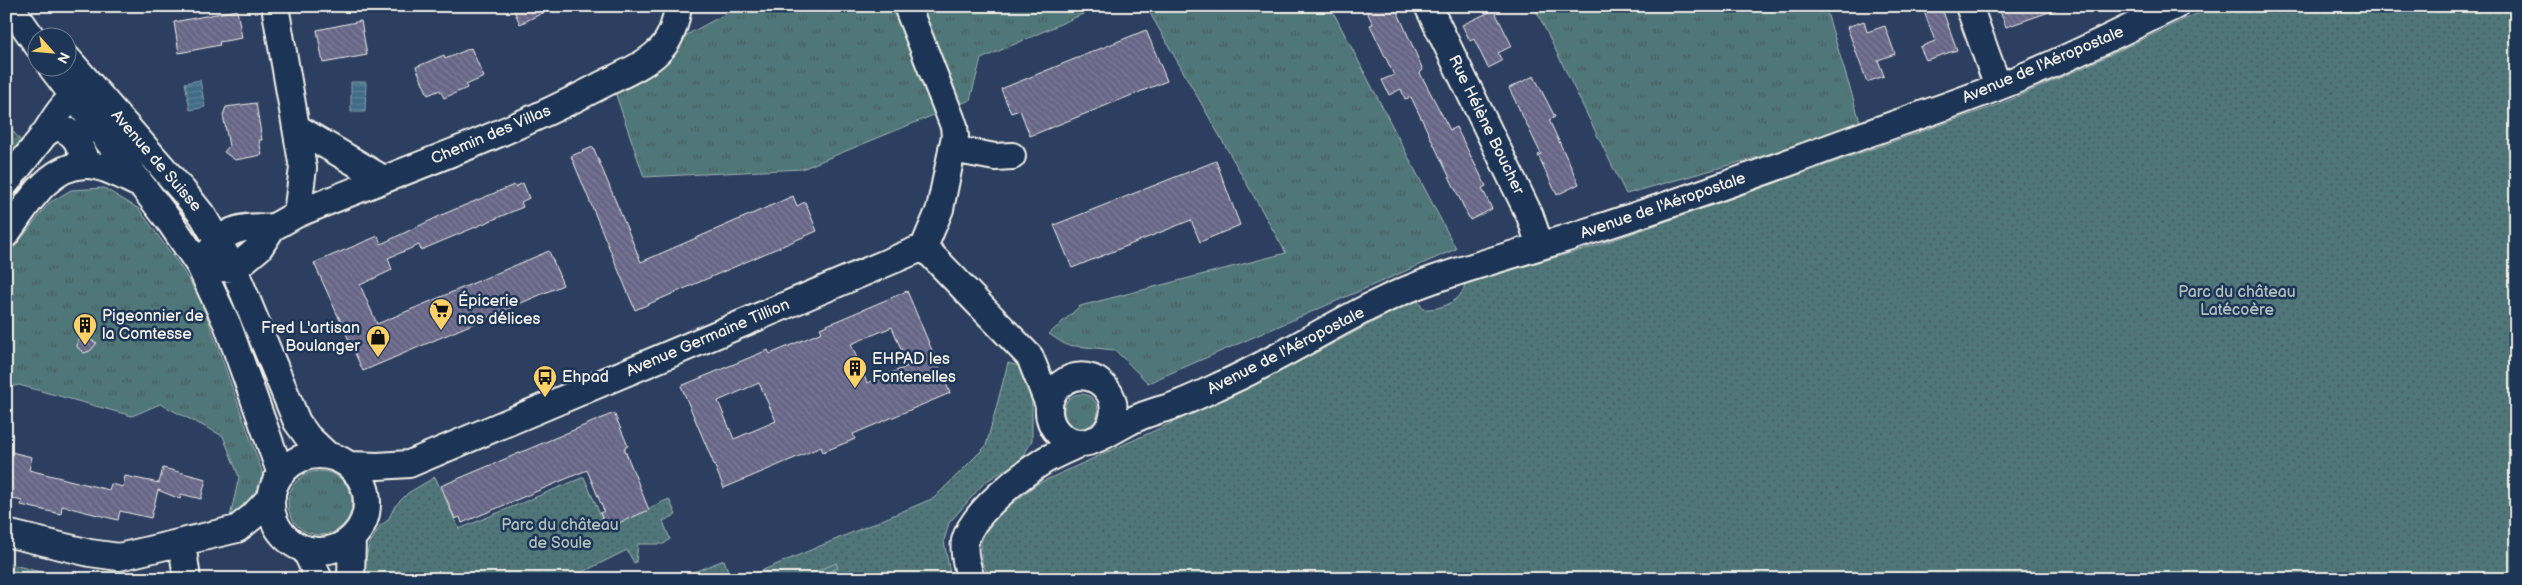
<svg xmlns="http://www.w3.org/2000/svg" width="2522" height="585" font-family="'Balsamiq Sans',sans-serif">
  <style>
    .grass { fill: url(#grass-tufts); stroke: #a2b4b0 }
    .cemetery { fill: url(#cemetery-stones); stroke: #a2b4b0 }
    .park { fill: url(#park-dots); stroke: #a2b4b0 }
    .garden { fill: #4f7679; stroke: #a2b4b0 }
    .water { fill: url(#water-rules); stroke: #89a1ae }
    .building { fill: url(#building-back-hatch); stroke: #f4f1e8; fill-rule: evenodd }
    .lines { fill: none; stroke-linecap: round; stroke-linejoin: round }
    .minor-casing { stroke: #f4f1e8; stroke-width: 30 }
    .minor { stroke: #1d3557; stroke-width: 26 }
    .labels { text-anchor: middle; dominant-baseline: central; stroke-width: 5; stroke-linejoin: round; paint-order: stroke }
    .street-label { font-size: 16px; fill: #f4f1e8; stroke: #1d3557 }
    .park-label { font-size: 16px; fill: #b2c0bc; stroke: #1d3557 }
    .poi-label { font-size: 16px; fill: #f4f1e8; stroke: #1d3557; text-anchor: start }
  </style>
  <defs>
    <pattern id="grass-tufts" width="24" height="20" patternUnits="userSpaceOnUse" patternTransform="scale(1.25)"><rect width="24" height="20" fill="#4f7679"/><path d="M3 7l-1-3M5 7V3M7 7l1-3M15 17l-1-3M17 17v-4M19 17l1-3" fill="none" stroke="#4c5d5d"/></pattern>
    <pattern id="cemetery-stones" width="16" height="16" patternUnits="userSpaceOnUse" patternTransform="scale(1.25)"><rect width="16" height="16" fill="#4f7679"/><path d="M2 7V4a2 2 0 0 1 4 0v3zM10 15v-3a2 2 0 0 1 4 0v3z" fill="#4c5d5d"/></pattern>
    <pattern id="park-dots" width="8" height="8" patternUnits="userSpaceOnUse" patternTransform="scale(1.25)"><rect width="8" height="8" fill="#4f7679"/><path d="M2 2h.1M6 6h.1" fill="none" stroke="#4c5d5d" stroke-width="1.8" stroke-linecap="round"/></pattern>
    <pattern id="water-rules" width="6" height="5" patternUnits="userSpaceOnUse" patternTransform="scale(1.25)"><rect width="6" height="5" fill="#416c87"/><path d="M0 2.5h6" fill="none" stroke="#5d8198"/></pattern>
    <pattern id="building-back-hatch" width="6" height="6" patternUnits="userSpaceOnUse" patternTransform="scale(1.25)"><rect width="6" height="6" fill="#676687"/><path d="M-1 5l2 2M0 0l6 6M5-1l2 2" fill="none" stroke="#7d7c98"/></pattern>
  </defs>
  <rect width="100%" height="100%" fill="#2c3f61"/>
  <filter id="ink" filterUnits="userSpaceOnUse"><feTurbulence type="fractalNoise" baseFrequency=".02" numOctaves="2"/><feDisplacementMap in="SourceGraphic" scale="10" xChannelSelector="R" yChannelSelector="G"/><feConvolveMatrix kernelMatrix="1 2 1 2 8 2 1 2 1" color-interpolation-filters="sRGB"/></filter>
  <g filter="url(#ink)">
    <!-- grass -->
    <path class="grass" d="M740 6H1101L981 59 970 100 802 169 644 177 615 92 679 39Z
      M1146 6H1330L1456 249 1148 383 1115 350 1066 345 1049 334 1080 306 1286 253Z
      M1534 6H1825L1862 128 1626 194Z
      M104 188 139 209 180 266 201 300 264 477 253 498 230 517 239 477 223 436 160 404 132 416 19 385 6 388V258L49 203 71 190Z
      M1064 411a17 17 0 1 1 34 0a17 17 0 1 1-34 0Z
      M288 503a32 32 0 1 1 64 0a32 32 0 1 1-64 0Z
      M6 563 67 579H6Z"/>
    <!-- cemetery -->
    <path class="cemetery" d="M6 123 21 141 6 161Z"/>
    <!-- park -->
    <path class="park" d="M2213 6H2516V579H990L982 562 981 543 984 534 994 518 1037 484 1257 384 1417 299 1423 309C1440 310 1463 302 1465 283L1596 246 2003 103 2078 70Z
      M1008 363 1019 366 1028 378 1032 391V440L1022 459 985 482 949 523 944 541 951 579H742L934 498 986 446Z
      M435 477 459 529 584 477 606 528 669 499 676 515 663 521 670 539 664 544H638L636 562 634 563 627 550 579 574 582 579H365L366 558 369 545 380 526 388 520 395 506 408 493Z
      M724 560 731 579H676Z"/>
    <!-- garden -->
    <path class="garden" d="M836 563 838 568 813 579H799Z"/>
    <!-- water -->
    <path class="water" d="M200 80 205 107 190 110 185 83Z
      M351 82H366L365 112H351Z"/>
    <!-- building -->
    <path class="building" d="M512 6H557L520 24Z
      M1364 6H1395L1423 70 1420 73 1450 130 1456 127 1486 186 1482 188 1492 209 1470 220 1411 97 1405 99 1401 89 1389 95 1382 80 1394 75 1370 25 1373 24Z
      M1922 6H1941L1957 50 1926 60 1920 47 1935 41Z
      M1998 6H2058V9L2006 27Z
      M237 10 242 38 219 42 220 45 179 53 174 22Z
      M1494 10 1512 46 1498 53 1502 61 1488 68 1474 39 1470 41 1462 25Z
      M361 21 367 55 323 63 317 30Z
      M1864 21 1867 32 1885 26 1895 54 1878 60 1884 76 1867 82 1847 27Z
      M1146 30 1167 81 1030 136 1020 110 1011 113 1001 89Z
      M471 48 484 77 466 85 467 88 444 98 440 90 428 95 416 67 444 55 445 59Z
      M1534 76 1555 117 1549 120 1579 184 1557 195 1538 155 1541 154 1509 88Z
      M256 103 262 140H259L262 155 235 160 224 152 229 146 223 115 226 107Z
      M593 147 641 262 793 196 797 206 805 202 817 231 635 310 571 156Z
      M1216 161 1240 225 1200 242 1191 220 1072 268 1054 225Z
      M523 183 529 198 521 202 523 207 421 250 419 245 388 258 392 270 360 285 377 324 549 251 563 285 363 371 314 263 378 236 381 244 446 213 514 185 515 187Z
      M907 291 950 393 853 434 855 439 823 452 821 447 724 488 681 386 768 350 770 354 822 332 820 328ZM892 327 908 366 867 383 851 344ZM759 383 776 421 734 439 718 401Z
      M84 337 97 343 90 351 84 353 77 347 78 340Z
      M614 413 628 446 624 448 649 510 607 528 600 513 604 511 587 470 462 523 460 517 455 519 441 486Z
      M11 452 32 457 29 470 109 490 111 484 123 487 125 476 159 483 163 468 206 479 201 499 181 494 180 499 158 490 151 518 120 511 118 520 62 506 61 514 21 505 22 501 6 497V470Z"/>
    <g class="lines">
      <!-- minor casing -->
      <g class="minor-casing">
        <path id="minor" d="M10 6 38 46
          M275 6 303 168 297 214
          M907 6 954 126 955 136 940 209 924 247
          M1428 6 1530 216 1540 246
          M1969 6 1998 87
          M68 59 183 191 203 216 234 269 297 422 308 437 327 455
          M52 68 170 222 200 266 228 326 281 474
          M297 128 383 179
          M43 135 55 127C77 130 80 147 87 165
          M952 149 995 157 1012 156
          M6 183C18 167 31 152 43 136 58 114 62 101 88 89
          M272 228C231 224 221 234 200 266L234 269 259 248 272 228 297 214C396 173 498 139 594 89 615 77 642 68 659 51 672 39 676 22 678 6
          M6 234C26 207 48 165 86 165 103 165 122 176 137 183
          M1102 436C1134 404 1094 358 1061 384 1054 389 1049 399 1049 407 1047 429 1067 447 1088 442 1101 439 1113 430 1125 424 1139 416 1154 411 1170 407 1191 400 1212 389 1232 380 1300 348 1364 303 1435 279 1485 262 1536 248 1586 232 1679 202 1772 169 1864 135 1920 115 1977 97 2032 73 2080 53 2127 29 2175 6
          M271 503a48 48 0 1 1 96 0a48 48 0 1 1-96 0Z
          M349 465 378 466 409 464 924 247 1030 357 1049 405
          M6 533 90 553 119 557 237 529 252 517 272 496
          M179 545 184 557 187 579
          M305 549 319 579
          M351 579 352 539
          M971 579C967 567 963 553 965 541 972 513 1021 475 1045 460 1056 454 1068 449 1080 443"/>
      </g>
      <!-- minor -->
      <use href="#minor" class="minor"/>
    </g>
  </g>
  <!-- icons -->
  <defs>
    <g id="supermarket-pin" transform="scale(1.25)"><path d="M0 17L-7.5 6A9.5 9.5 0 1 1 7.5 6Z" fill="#ffd166" stroke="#1d3557"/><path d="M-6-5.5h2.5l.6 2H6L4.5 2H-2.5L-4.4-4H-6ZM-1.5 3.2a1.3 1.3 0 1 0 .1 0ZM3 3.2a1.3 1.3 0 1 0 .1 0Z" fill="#111"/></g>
    <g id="building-pin" transform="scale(1.25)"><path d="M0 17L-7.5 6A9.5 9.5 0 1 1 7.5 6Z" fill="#ffd166" stroke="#1d3557"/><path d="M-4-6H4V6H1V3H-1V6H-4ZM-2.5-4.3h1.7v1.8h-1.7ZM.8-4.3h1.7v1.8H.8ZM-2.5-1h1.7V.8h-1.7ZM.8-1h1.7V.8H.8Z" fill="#111"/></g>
    <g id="shop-pin" transform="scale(1.25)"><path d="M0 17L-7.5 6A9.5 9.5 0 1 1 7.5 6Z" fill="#ffd166" stroke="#1d3557"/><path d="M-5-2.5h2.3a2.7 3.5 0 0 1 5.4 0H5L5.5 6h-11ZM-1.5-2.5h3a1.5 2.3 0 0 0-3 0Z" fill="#111"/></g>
    <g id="bus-pin" transform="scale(1.25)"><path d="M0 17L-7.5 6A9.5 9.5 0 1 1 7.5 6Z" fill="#ffd166" stroke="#1d3557"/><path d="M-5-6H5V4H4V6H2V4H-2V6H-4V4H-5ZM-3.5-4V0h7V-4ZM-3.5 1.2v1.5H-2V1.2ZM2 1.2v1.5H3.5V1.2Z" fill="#111"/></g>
  </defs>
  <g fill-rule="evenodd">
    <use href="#supermarket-pin" x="441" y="310"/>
    <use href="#building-pin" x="85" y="325"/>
    <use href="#shop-pin" x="378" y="337"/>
    <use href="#building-pin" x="855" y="368"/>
    <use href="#bus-pin" x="545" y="377"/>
  </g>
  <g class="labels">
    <!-- street labels -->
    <g class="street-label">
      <text transform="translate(2043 65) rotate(-23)">Avenue de l'Aéropostale</text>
      <text transform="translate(1486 125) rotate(64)">Rue Hélène Boucher</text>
      <text transform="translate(491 135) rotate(-23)">Chemin des Villas</text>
      <text transform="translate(156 161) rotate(49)">Avenue de Suisse</text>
      <text transform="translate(1663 206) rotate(-19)">Avenue de l'Aéropostale</text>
      <text transform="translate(708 338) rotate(-23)">Avenue Germaine Tillion</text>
      <text transform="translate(1286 351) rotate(-27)">Avenue de l'Aéropostale</text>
    </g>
    <!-- park labels -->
    <g class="park-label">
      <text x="2237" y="292">Parc du château<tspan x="2237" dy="18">Latécoère</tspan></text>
      <text x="560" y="525">Parc du château<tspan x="560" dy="18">de Soule</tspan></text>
    </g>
    <!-- poi labels -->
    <g class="poi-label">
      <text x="458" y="301">Épicerie<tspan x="458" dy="18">nos délices</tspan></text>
      <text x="102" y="316">Pigeonnier de<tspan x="102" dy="18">la Comtesse</tspan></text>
      <text x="360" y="328" text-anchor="end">Fred L'artisan<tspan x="360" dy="18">Boulanger</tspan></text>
      <text x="872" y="359">EHPAD les<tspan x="872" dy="18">Fontenelles</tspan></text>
      <text x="562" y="377">Ehpad</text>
    </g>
  </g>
  <!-- margin -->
  <rect width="2522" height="585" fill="none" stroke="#1d3557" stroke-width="25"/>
  <rect x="12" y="12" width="2497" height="560" fill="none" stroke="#f4f1e8" stroke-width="2" filter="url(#ink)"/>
  <!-- north arrow -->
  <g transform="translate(52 52) rotate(117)"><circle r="24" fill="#1d3557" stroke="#738091"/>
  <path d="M0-4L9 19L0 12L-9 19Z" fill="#ffd166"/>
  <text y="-8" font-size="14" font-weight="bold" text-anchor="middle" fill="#f4f1e8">N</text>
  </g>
</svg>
